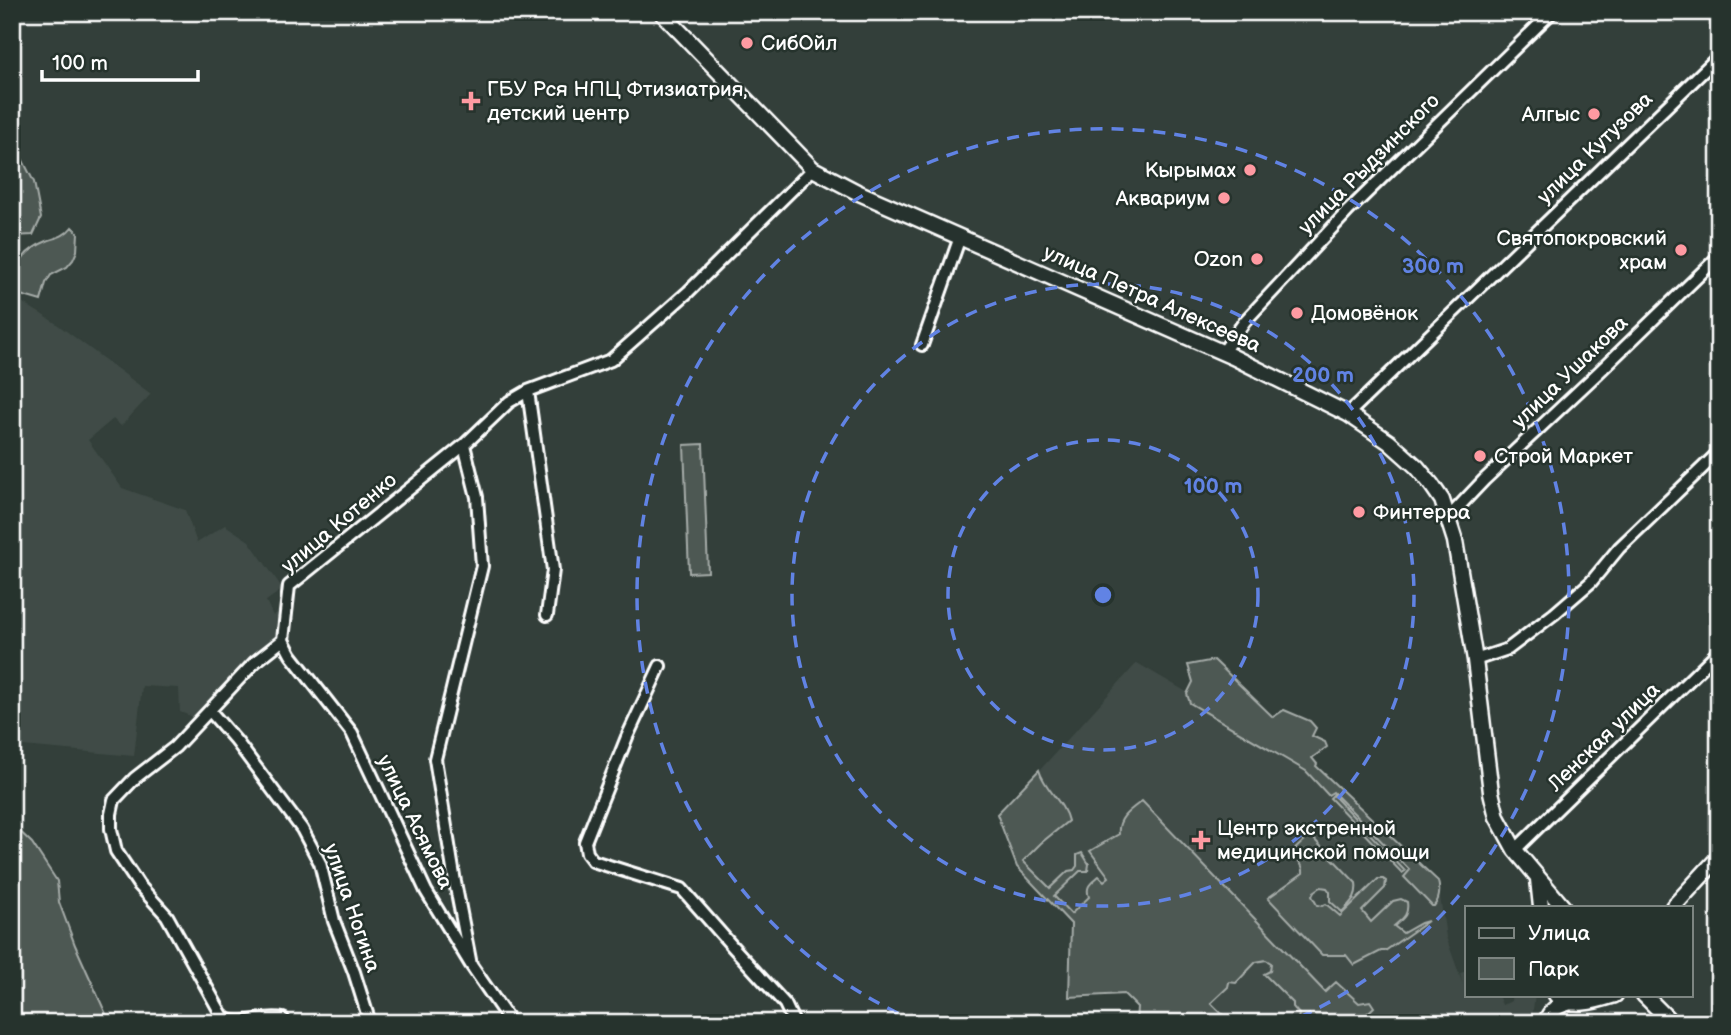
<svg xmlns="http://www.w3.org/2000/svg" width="1731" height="1035" font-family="'Balsamiq Sans',sans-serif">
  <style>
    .built { fill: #404c47 }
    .green { fill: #4d5853; stroke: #a6aca9; stroke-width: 2 }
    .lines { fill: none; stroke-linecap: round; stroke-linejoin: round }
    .minor-casing { stroke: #fff; stroke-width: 16 }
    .tertiary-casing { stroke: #fff; stroke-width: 19 }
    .minor { stroke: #26332d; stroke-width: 10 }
    .tertiary { stroke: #26332d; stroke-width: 14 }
    .ring { fill: none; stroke: #6183e4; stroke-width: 3.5; stroke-dasharray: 12 9 }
    .poi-dot { fill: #ff9aa2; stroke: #26332d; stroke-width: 2.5 }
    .labels { text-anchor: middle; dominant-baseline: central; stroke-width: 5; stroke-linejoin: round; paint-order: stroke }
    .poi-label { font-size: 21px; fill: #fff; stroke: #26332d; text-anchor: start }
    .street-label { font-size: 21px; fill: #fff; stroke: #26332d }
    .centre { fill: #6183e4; stroke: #26332d; stroke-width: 3.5 }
    .ring-label { font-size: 21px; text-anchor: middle; font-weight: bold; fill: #6183e4; stroke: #26332d; stroke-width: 5; stroke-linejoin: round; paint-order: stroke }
  </style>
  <rect width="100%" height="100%" fill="#333f3a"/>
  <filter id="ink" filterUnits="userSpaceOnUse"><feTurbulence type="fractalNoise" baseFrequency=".0143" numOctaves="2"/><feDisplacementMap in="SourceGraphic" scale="14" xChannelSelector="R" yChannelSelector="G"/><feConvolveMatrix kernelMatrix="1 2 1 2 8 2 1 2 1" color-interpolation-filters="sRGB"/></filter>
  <g filter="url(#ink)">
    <!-- built -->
    <path class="built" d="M12 296 54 322 151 394 121 426 113 419 88 440 122 488 185 510 197 543 225 525 249 541 283 589 266 601 273 616 282 607 277 636 196 718 180 712 179 688 142 686 134 756 12 745Z
      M1137 663 1315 767 1438 883 1446 937 1463 985 1460 973 1467 971V995H1498L1502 1005 1512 1001 1510 995H1535L1531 1023H1180L1019 866 1000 814Z"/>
    <!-- green -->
    <path class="green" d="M12 139 34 182 41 218 33 235 12 236Z
      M72 227 78 233 77 251 73 260 67 267 51 275 46 283 41 301 17 294 12 284C18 261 25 250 47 241 58 237 65 236 72 227Z
      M703 444 708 572 689 573 684 445Z
      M1214 660 1273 717 1284 710 1310 721 1316 728 1312 736 1325 742 1327 747 1312 758 1317 764 1316 766 1438 881C1440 889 1440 899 1434 906H1432L1404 877 1410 870 1333 792 1328 795 1306 771 1190 703 1187 694 1193 682 1188 665Z
      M1039 770C1045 790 1064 802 1068 821L1041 843 1023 861 1050 888 1068 871 1074 870 1077 866V855L1082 853 1089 864 1088 871H1080L1054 896 1071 914 1089 897C1085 886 1091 883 1099 876L1104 881 1109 877 1090 851 1119 834C1117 818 1130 810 1142 801L1325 992 1336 982 1359 1003 1370 1001 1374 1007 1357 1023H1297L1299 1014 1293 1007V1003L1264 974 1270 971 1271 963 1266 960 1256 962 1236 983 1229 982 1228 987 1211 1003 1231 1023H1136L1137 1007 1124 994 1069 997 1071 924 1017 867 997 814Z
      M1333 795 1405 871 1402 873 1330 798Z
      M12 824 32 843 57 881 59 902 75 945 110 1023H12Z
      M1310 835 1356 883C1358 897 1351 902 1342 912L1330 901V892L1327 888 1321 887 1314 892 1312 896 1317 905 1322 906 1326 904 1340 916 1378 879H1383L1386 881 1385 888 1362 911 1371 922 1393 901 1401 899 1407 902C1409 916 1402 919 1394 926L1403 933 1421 923 1428 921 1385 951H1381L1354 965 1346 955H1322L1268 898 1303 873C1304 864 1297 860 1291 853Z"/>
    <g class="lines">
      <!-- minor casing -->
      <g class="minor-casing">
        <path id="minor" d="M922 345 960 237
          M1223 352 1245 321 1348 211 1552 12
          M528 391 553 570 547 615
          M1348 414 1719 56
          M464 445 477 497 482 566 435 759 455 882 471 965
          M1448 518 1484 480 1599 372 1719 256
          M283 640 291 655 352 733 426 891 471 965 511 1023
          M1475 660 1508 649 1554 614 1591 582 1619 548 1719 452
          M660 666 627 737 585 842 587 853 593 861 682 889 732 946 785 1004 794 1023
          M210 711 237 742 302 829 320 863 334 921 354 972 370 1023
          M1515 850 1719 651
          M285 1023 283 1019C264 1014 239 1029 223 1017L167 916 138 884 116 851 111 829V814L114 800 135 778 175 747 255 662 283 640 289 586 464 445 509 402 528 391 611 360 688 292 813 169"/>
      </g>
      <!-- tertiary casing -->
      <g class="tertiary-casing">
        <path id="tertiary" d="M661 12 813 169 857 192 1233 357 1348 414 1389 442 1417 467 1431 484 1442 500 1455 541 1475 660 1491 792 1497 817 1515 850 1563 907
          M1538 879 1541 907
          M1673 907 1719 857
          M1556 995C1572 1009 1596 1001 1615 995
          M1644 995 1672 1023
          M1548 1017C1553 1007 1561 1005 1571 1002"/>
      </g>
      <!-- minor -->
      <use href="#minor" class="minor"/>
      <!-- tertiary -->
      <use href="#tertiary" class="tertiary"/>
    </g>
  </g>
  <!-- distance rings -->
  <g class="ring">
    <circle cx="1103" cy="595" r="155"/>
    <circle cx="1103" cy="595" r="311"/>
    <path d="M917 1022A466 466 0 1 1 1289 1022"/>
  </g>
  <!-- markers -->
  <g class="poi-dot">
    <circle cx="747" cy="43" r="7"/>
    <path d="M467.5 90.5h7v7h7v7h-7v7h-7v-7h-7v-7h7z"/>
    <circle cx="1594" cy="114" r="7"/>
    <circle cx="1250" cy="170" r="7"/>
    <circle cx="1224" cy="198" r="7"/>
    <circle cx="1681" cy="250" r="7"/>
    <circle cx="1257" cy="259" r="7"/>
    <circle cx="1297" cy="313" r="7"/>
    <circle cx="1480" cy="456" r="7"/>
    <circle cx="1359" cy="512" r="7"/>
    <path d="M1197.5 829.5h7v7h7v7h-7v7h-7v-7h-7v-7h7z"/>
  </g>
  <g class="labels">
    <!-- poi labels -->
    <g class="poi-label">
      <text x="761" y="43">СибОйл</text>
      <text x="487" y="89">ГБУ Рся НПЦ Фтизиатрия,<tspan x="487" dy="24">детский центр</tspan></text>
      <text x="1580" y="114" text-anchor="end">Алгыс</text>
      <text x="1236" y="170" text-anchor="end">Кырымах</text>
      <text x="1210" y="198" text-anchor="end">Аквариум</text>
      <text x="1667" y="238" text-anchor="end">Святопокровский<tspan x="1667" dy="24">храм</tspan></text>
      <text x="1243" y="259" text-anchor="end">Ozon</text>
      <text x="1311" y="313">Домовёнок</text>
      <text x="1494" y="456">Строй Маркет</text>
      <text x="1373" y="512">Финтерра</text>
      <text x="1217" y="828">Центр экстренной<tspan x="1217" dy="24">медицинской помощи</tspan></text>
    </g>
    <!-- street labels -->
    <g class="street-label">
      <text transform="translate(1595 148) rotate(-44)">улица Кутузова</text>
      <text transform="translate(1369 164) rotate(-45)">улица Рыдзинского</text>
      <text transform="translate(1152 299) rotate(24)">улица Петра Алексеева</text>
      <text transform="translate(1570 372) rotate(-44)">улица Ушакова</text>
      <text transform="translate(339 523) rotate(-40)">улица Котенко</text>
      <text transform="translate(1604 737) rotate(-44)">Ленская улица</text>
      <text transform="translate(415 822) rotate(64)">улица Асямова</text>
      <text transform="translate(352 908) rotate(71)">улица Ногина</text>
    </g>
  </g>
  <circle cx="1103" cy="595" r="10" class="centre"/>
  <g class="ring-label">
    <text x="1433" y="273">300 m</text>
    <text x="1323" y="382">200 m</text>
    <text x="1213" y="493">100 m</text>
  </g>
  <!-- margin -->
  <rect width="1731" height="1035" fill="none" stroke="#26332d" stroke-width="42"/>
  <rect x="21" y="21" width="1689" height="993" fill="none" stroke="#fff" stroke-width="2.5" filter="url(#ink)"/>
  <!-- legend -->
  <rect x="1465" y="906" width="228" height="91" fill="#26332d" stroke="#7d8581" stroke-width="2"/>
  <rect x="1479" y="928" width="35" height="10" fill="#26332d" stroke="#7d8581" stroke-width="2"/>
  <text x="1528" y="940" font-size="21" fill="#ffffff">Улица</text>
  <rect x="1479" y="958" width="35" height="21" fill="#4d5853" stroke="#7d8581" stroke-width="2"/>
  <text x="1528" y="976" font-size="21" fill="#ffffff">Парк</text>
  <!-- scale -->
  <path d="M42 70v10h156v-10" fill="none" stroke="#ffffff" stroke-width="3.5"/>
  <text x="52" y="70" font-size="21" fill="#ffffff" stroke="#26332d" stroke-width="5" paint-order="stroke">100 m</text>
</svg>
